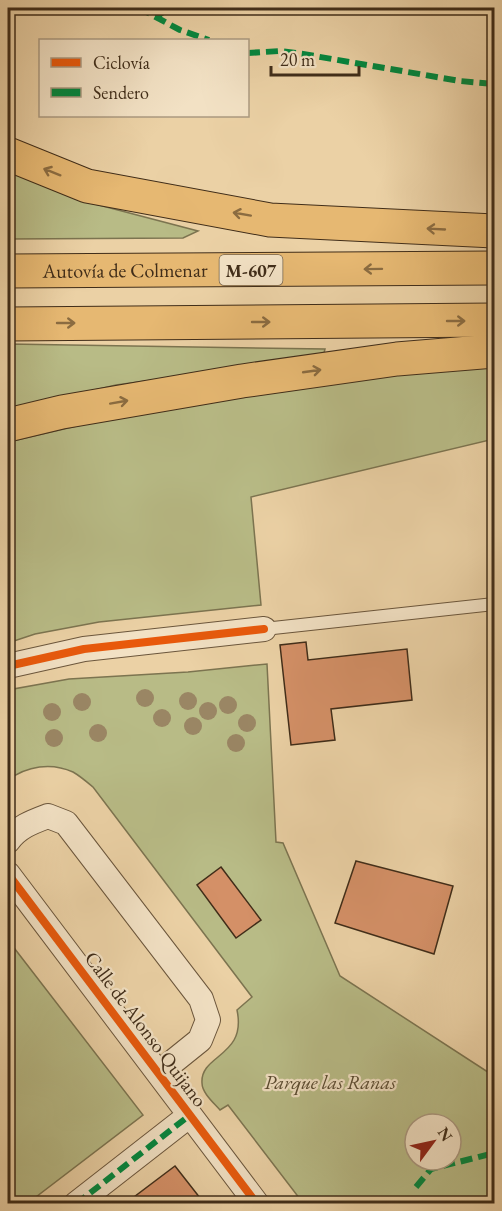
<svg xmlns="http://www.w3.org/2000/svg" width="502" height="1211" font-family="'EB Garamond',serif">
  <style>
    .green { fill: #b8bb86; stroke: #7c7450; stroke-width: 1.5; fill-rule: evenodd }
    .building { fill: #d49067; stroke: #402d19; stroke-width: 1.5 }
    .lines { fill: none; stroke-linecap: round; stroke-linejoin: round }
    .lane-casing { stroke: #6b563c; stroke-width: 14 }
    .street-casing { stroke: #6b563c; stroke-width: 26 }
    .highway-casing { stroke: #402d19; stroke-width: 35 }
    .lane { stroke: #f2e1c4; stroke-width: 12 }
    .street { stroke: #f2e1c4; stroke-width: 24 }
    .highway { stroke: #e6b872; stroke-width: 33 }
    .quiet { stroke: #00873e; stroke-width: 6; stroke-dasharray: 12 6; stroke-linecap: butt }
    .cycleway-casing { stroke: #f2e1c4; stroke-width: 11 }
    .cycleway { stroke: #e8590c; stroke-width: 8 }
    .tree { fill: #9a8664 }
    .oneway { stroke: #8b6c41 }
    .labels { text-anchor: middle; dominant-baseline: central; stroke-width: 4.5; stroke-linejoin: round; paint-order: stroke }
    .shield { fill: #f2e1c4; stroke: #75634c; stroke-width: 1.5 }
    .shield-label { font-size: 18px; font-weight: bold; fill: #402d19 }
    .street-label { font-size: 20px; fill: #402d19; stroke: #f2e1c4 }
    .park-label { font-size: 20px; font-style: italic; fill: #58492f; stroke: #f2e1c4 }
  </style>
  <rect width="100%" height="100%" fill="#ebd1a5"/>
  <filter id="stains"><feTurbulence type="fractalNoise" baseFrequency=".00333" numOctaves="4"/><feColorMatrix values="0 0 0 0 .2 0 0 0 0 .09 0 0 0 0 .02 0 0 0 .5 -.17"/></filter>
  <radialGradient id="worn" r=".72"><stop offset=".6" stop-color="#630" stop-opacity="0"/><stop offset="1" stop-color="#630" stop-opacity=".3"/></radialGradient>
  <!-- green -->
  <path class="green" d="M8 171 76 199 198 231 183 238 8 239Z
    M8 344 325 349 323 357 116 385 8 410Z
    M494 366V439L251 497 261 605 99 622 35 634 8 643V442L150 409 287 385Z
    M267 664 276 842 283 843 340 976 494 1076V1203H303L228 1105 220 1110C214 1103 202 1093 202 1083 200 1054 247 1057 237 1010L252 997 93 787C87 782 80 776 73 772 51 762 27 766 8 780V690L69 679 188 672ZM415 1124H451V1160H415Z
    M8 940 143 1115 28 1203H8Z"/>
  <!-- building -->
  <path class="building" d="M306 642 308 660 407 649 412 700 331 709 335 740 291 745 280 645Z
    M356 861 453 886 434 954 335 923Z
    M221 867 261 920 236 938 197 885Z
    M175 1166 204 1203H126Z"/>
  <g class="lines">
    <!-- lane casing -->
    <g class="lane-casing">
      <path id="lane" d="M264 629 494 604"/>
    </g>
    <!-- street casing -->
    <g class="street-casing">
      <path id="street" d="M8 666 84 649 264 629
        M8 841C18 827 32 822 48 816L66 823 201 999 208 1020 200 1040 159 1073
        M8 874 257 1204
        M76 1204 190 1115"/>
    </g>
    <!-- highway casing -->
    <g class="highway-casing">
      <g id="highway">
        <path d="M8 154 87 186 270 220 494 231"/>
        <path id="s1" d="M8 271 494 268"/>
        <path d="M8 324 494 320"/>
        <path d="M8 425 62 412 242 381 397 359 494 351"/>
      </g>
    </g>
    <!-- lane -->
    <use href="#lane" class="lane"/>
    <!-- street -->
    <use href="#street" class="street"/>
    <!-- highway -->
    <use href="#highway" class="highway"/>
    <!-- quiet -->
    <path class="quiet" d="M139 8 180 30 209 40
      M156 17 169 8
      M248 53 280 51 303 54 460 81 494 84
      M416 1187 431 1169 494 1153
      M76 1204 190 1115"/>
    <!-- cycleway casing -->
    <g class="cycleway-casing">
      <path id="cycleway" d="M8 666 84 649 264 629
        M8 874 257 1204"/>
    </g>
    <!-- cycleway -->
    <use href="#cycleway" class="cycleway"/>
  </g>
  <!-- trees -->
  <g class="tree">
    <circle cx="145" cy="698" r="9"/>
    <circle cx="188" cy="701" r="9"/>
    <circle cx="82" cy="702" r="9"/>
    <circle cx="228" cy="705" r="9"/>
    <circle cx="208" cy="711" r="9"/>
    <circle cx="52" cy="712" r="9"/>
    <circle cx="162" cy="718" r="9"/>
    <circle cx="247" cy="723" r="9"/>
    <circle cx="193" cy="726" r="9"/>
    <circle cx="98" cy="733" r="9"/>
    <circle cx="54" cy="738" r="9"/>
    <circle cx="236" cy="743" r="9"/>
  </g>
  <!-- one-way arrows -->
  <defs><path id="oneway-shaft" d="M-6 0H5M1.5-3L5.5 0L1.5 3" fill="none" stroke-width="1.6" stroke-linecap="round" stroke-linejoin="round" transform="scale(1.5)"/></defs>
  <g class="oneway">
    <use href="#oneway-shaft" transform="translate(52 172) rotate(-158)"/>
    <use href="#oneway-shaft" transform="translate(242 214) rotate(-170)"/>
    <use href="#oneway-shaft" transform="translate(436 229) rotate(-177)"/>
    <use href="#oneway-shaft" transform="translate(373 269) rotate(179)"/>
    <use href="#oneway-shaft" transform="translate(456 321)"/>
    <use href="#oneway-shaft" transform="translate(261 322)"/>
    <use href="#oneway-shaft" transform="translate(66 323)"/>
    <use href="#oneway-shaft" transform="translate(312 371) rotate(-8)"/>
    <use href="#oneway-shaft" transform="translate(119 402) rotate(-10)"/>
  </g>
  <g class="labels">
    <!-- shield labels -->
    <rect class="shield" x="219.5" y="255" width="63" height="30" rx="4.5"/>
    <g class="shield-label">
      <text x="251" y="270">M-607</text>
    </g>
    <!-- street labels -->
    <g class="street-label">
      <text stroke="none"><textPath href="#s1" startOffset="117">Autovía de Colmenar</textPath></text>
      <text transform="translate(146 1029) rotate(53)">Calle de Alonso Quijano</text>
    </g>
    <!-- park labels -->
    <g class="park-label">
      <text x="330" y="1082">Parque las Ranas</text>
    </g>
  </g>
  <!-- margin -->
  <rect width="502" height="1211" fill="none" stroke="#ebd1a5" stroke-width="30"/>
  <rect x="9" y="9" width="484" height="1193" fill="none" stroke="#402d19" stroke-width="3"/>
  <rect x="15" y="15" width="472" height="1181" fill="none" stroke="#402d19" stroke-width="1.5"/>
  <!-- legend -->
  <rect x="39" y="39" width="210" height="78" fill="#f2e1c4" stroke="#ab9980" stroke-width="1.5"/>
  <rect x="51" y="58" width="30" height="9" fill="#e8590c" stroke="#ab9980" stroke-width="1.5"/>
  <text x="93" y="69" font-size="18" fill="#402d19">Ciclovía</text>
  <rect x="51" y="88" width="30" height="9" fill="#00873e" stroke="#ab9980" stroke-width="1.5"/>
  <text x="93" y="99" font-size="18" fill="#402d19">Sendero</text>
  <!-- north arrow -->
  <g transform="translate(433 1142) rotate(57)"><circle r="28" fill="#f2e1c4" stroke="#ab9980" stroke-width="1.5"/>
  <path d="M0-4.5L10 22L0 15L-10 22Z" fill="#8f2418"/>
  <text y="-9" font-size="16" font-weight="bold" text-anchor="middle" fill="#402d19">N</text>
  </g>
  <!-- scale -->
  <path d="M271 66v9h88v-9" fill="none" stroke="#402d19" stroke-width="3"/>
  <text x="280" y="66" font-size="18" fill="#402d19" stroke="#f2e1c4" stroke-width="4.5" paint-order="stroke">20 m</text>
  <rect width="100%" height="100%" filter="url(#stains)"/>
  <rect width="100%" height="100%" fill="url(#worn)"/>
</svg>
